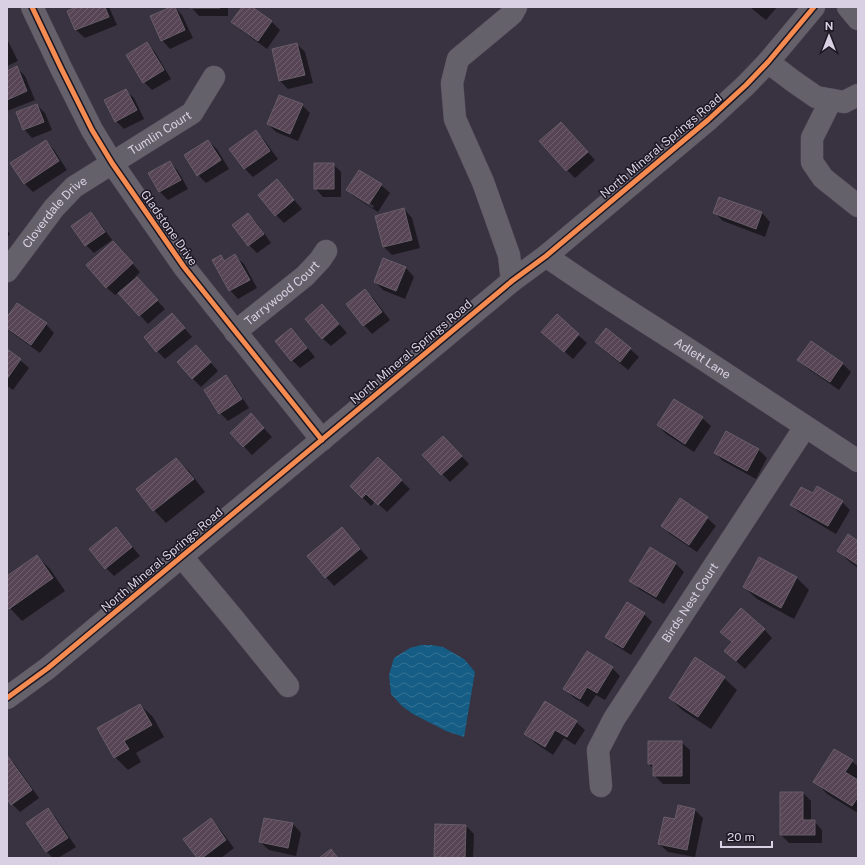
<svg xmlns="http://www.w3.org/2000/svg" width="865" height="865" font-family="'Public Sans',sans-serif">
  <style>
    .water { fill: url(#water-waves) }
    .shadow { fill: #0007; fill-rule: evenodd }
    .building { fill: url(#building-hatch); stroke: #675d68 }
    .lines { fill: none; stroke-linecap: round; stroke-linejoin: round }
    .minor-casing { stroke: #554e5c; stroke-width: 23 }
    .minor { stroke: #65616b; stroke-width: 22 }
    .cycleway-casing { stroke: #1c1723; stroke-width: 8 }
    .cycleway { stroke: #f68b52; stroke-width: 5 }
    .labels { text-anchor: middle; dominant-baseline: central; stroke-width: 3; stroke-linejoin: round; paint-order: stroke }
    .street-label { font-size: 12px; fill: #d9d1e3; stroke: #1c1723 }
  </style>
  <defs>
    <pattern id="water-waves" width="16" height="10" patternUnits="userSpaceOnUse"><rect width="16" height="10" fill="#155d85"/><path d="M0 5q4-4 8 0t8 0" fill="none" stroke="#367396"/></pattern>
    <pattern id="building-hatch" width="6" height="6" patternUnits="userSpaceOnUse"><rect width="6" height="6" fill="#574555"/><path d="M-1 1l2-2M0 6l6-6M5 7l2-2" fill="none" stroke="#6f5f6d"/></pattern>
  </defs>
  <rect width="100%" height="100%" fill="#393240"/>
  <!-- water -->
  <path class="water" d="M421 645H431L443 647 464 659 475 672 464 737 446 731 413 714 402 706 391 694 389 675 394 658 410 648Z"/>
  <!-- shadow -->
  <path class="shadow" d="M78 7H109L117 25 85 38 76 30 68 11Z
    M173 7H175L182 15 193 38 170 49 162 40Z
    M191 7H228V16H199Z
    M243 7H250L272 22 280 30 267 49 241 30 232 22Z
    M750 7H777L766 20Z
    M7 39 18 61 7 66Z
    M147 44 155 52 171 79 152 90 144 82Z
    M297 44 305 52 313 83 288 89 280 81 273 50Z
    M17 68 25 76 35 100 7 111V72Z
    M125 90 134 98 144 119 124 129 116 121Z
    M37 105 45 113 52 130 32 138 24 129Z
    M302 105 310 113 298 141 276 132 268 124Z
    M561 123 595 160 575 178 567 170Z
    M256 131 264 140 278 159 253 177 245 169 231 149Z
    M46 141 54 150 67 170 33 192 25 184 12 164Z
    M208 141 217 149 229 169 206 183 198 175Z
    M170 162 178 171 188 189 168 200 160 192 150 174Z
    M333 164 341 172V197H323L315 188Z
    M277 180 285 189 302 209 284 223 276 215Z
    M381 185 390 193 378 212 356 198 347 190ZM355 195 374 206 373 208 355 197Z
    M720 198 762 213 770 222 765 237 723 221 715 213Z
    M404 209 412 218 420 248 392 255 384 247 376 216Z
    M91 214 99 222 112 240 94 253 86 245Z
    M247 214 256 222 271 243 257 253 249 245Z
    M7 230 10 234 7 238Z
    M121 251 140 272 135 277 165 309 148 324 119 292 115 295 106 287Z
    M220 256 225 261 235 256 244 264 257 288 238 299 230 290Z
    M384 260 406 268 414 277 405 299 383 290 375 282Z
    M364 290 373 298 390 320 372 334 364 325 347 304Z
    M172 314 192 337 165 359 157 351Z
    M330 314 347 333 331 346 322 338Z
    M557 316 587 343 573 359 551 340Z
    M7 319 46 324 54 333 40 353 11 332 7 328Z
    M291 329 299 338 315 357 300 368 292 360Z
    M596 342 630 349 639 357 628 370 604 350Z
    M811 342 843 364 851 372 839 390 807 368 799 360Z
    M7 350 20 360 29 368 13 390 7 386Z
    M204 355 218 371 201 387 192 378Z
    M226 376 234 385 249 408 228 421 220 413Z
    M675 400 702 418 711 426 694 452 666 434 658 425Z
    M259 423 272 437 252 455 231 433Z
    M726 432 759 450 767 458 756 479 723 461 715 453Z
    M443 437 469 464 450 482 424 455Z
    M378 458 410 489 387 512 375 501 371 506 351 486Z
    M176 459 189 471 205 492 166 523 154 510Z
    M813 495 842 502 850 510 836 534 800 513 791 505Z
    M707 518 716 526 697 552 670 534 662 526Z
    M116 528 124 537 140 556 114 576 106 568Z
    M342 528 350 537 368 558 334 586 326 577 308 556Z
    M858 542V568L851 563 838 551Z
    M37 556 50 569 65 591 22 621 7 605V577Z
    M760 558 797 578 809 590 794 619 757 599 744 587Z
    M676 564 684 572 664 604 639 589 631 580Z
    M644 614 652 622 631 655 615 645 607 637Z
    M764 629 772 638 745 669 725 651 732 643 721 632Z
    M612 668 620 676 605 700 596 695 588 707 573 697 565 689Z
    M724 678 737 690 711 729 682 710 670 698Z
    M140 705 153 717 164 737 136 753 141 762 128 770 115 757Z
    M576 722 585 730 575 745 564 738 553 755 534 742 525 734Z
    M681 742 690 750V784H663L654 775V769L649 764Z
    M7 756 14 763 39 798 20 812 12 804 7 798Z
    M852 761 858 767V813L827 794 815 781Z
    M781 793H803L811 801V821H814L822 830V843H789L781 835Z
    M679 806 695 810 703 818 695 857 668 852 659 844 676 820Z
    M48 809 56 818 76 847 58 858H53L47 852 28 823Z
    M211 820 219 828 234 848 221 858H198Z
    M293 824 301 833 296 856 269 850 260 842Z
    M466 826 474 834 473 858H437L435 856Z"/>
  <!-- building -->
  <path class="building" d="M76 7H105L109 17 75 30 67 11Z
    M171 7H175L185 30 161 41 150 16Z
    M190 7H220V8H190Z
    M242 7H252L272 21 258 41 231 22Z
    M147 42 164 70 143 83 126 55Z
    M297 43 305 75 279 81 272 49Z
    M17 66 27 91 7 100V71Z
    M126 89 137 110 115 122 104 100Z
    M279 95 303 104 290 134 267 124Z
    M37 104 44 122 23 130 16 112Z
    M561 122 588 152 566 171 539 141Z
    M256 130 270 151 244 169 229 149Z
    M46 140 59 161 24 184 10 163Z
    M208 140 221 160 197 176 184 155Z
    M170 161 181 180 159 192 148 173Z
    M314 163H334V189H314Z
    M359 170 382 184 369 204 346 190Z
    M277 179 294 200 275 216 258 195Z
    M719 197 762 212 756 229 713 213Z
    M404 208 412 240 383 247 375 216Z
    M91 212 105 232 85 246 71 226Z
    M248 213 264 234 248 246 232 225Z
    M113 241 133 263 106 288 86 265Z
    M235 254 250 280 229 291 212 260 221 255 224 261Z
    M383 258 406 267 396 291 374 282Z
    M137 277 158 300 139 316 118 293Z
    M365 289 382 312 363 326 346 304Z
    M17 303 47 323 31 345 7 328V317Z
    M322 304 339 324 322 339 305 319Z
    M172 313 185 328 156 352 144 337Z
    M557 314 579 334 564 352 541 332Z
    M291 328 307 348 291 361 275 341Z
    M606 328 631 348 620 362 595 342Z
    M811 341 843 363 830 382 797 360Z
    M196 345 211 362 192 379 177 362Z
    M7 349 21 359 7 379Z
    M226 375 242 399 219 414 204 390Z
    M674 399 703 417 685 444 657 425Z
    M251 413 264 428 243 447 230 433Z
    M726 431 759 449 747 471 714 453Z
    M443 436 462 456 441 475 422 455Z
    M378 457 402 480 378 505 366 494 362 498 350 486Z
    M176 458 194 479 153 511 136 489Z
    M817 486 843 501 828 526 790 505 801 487 813 493Z
    M680 498 708 517 689 545 661 526Z
    M116 527 132 547 105 569 89 549Z
    M342 527 360 549 325 578 307 556Z
    M848 534 858 541V565L837 551Z
    M650 547 676 563 656 597 629 581Z
    M37 555 53 578 9 609 7 607V576Z
    M759 557 797 577 781 608 743 587Z
    M627 602 645 613 623 648 605 637Z
    M741 608 765 629 736 661 724 651 732 642 720 632Z
    M587 651 613 667 597 693 587 687 580 699 563 689Z
    M695 657 725 677 698 717 669 698Z
    M545 701 577 721 567 737 555 730 545 747 524 734Z
    M140 704 152 725 124 741 129 749 114 758 97 728Z
    M648 741H682V776H653V764H648Z
    M834 749 853 760 845 772 858 780V797L852 806 813 782Z
    M7 755 32 790 11 805 7 799Z
    M780 792H803V820H815V835H780Z
    M678 805 695 809 687 850 658 844 664 817 675 819Z
    M48 808 68 838 46 852 26 823Z
    M211 818 226 840 202 858H197L183 839Z
    M264 818 293 823 288 848 259 842Z
    M435 824 466 825 465 858 434 857Z
    M331 849 338 858H319Z"/>
  <g class="lines">
    <!-- minor casing -->
    <g class="minor-casing">
      <g id="minor">
        <path d="M32 7 61 68 92 130 112 163 184 267 322 440"/>
        <path d="M848 7 858 19"/>
        <path d="M768 62 793 81 816 97 844 102 858 95"/>
        <path d="M831 100 812 138V162L823 178 858 206"/>
        <path id="s1" d="M546 256C598 293 653 326 706 361 757 394 807 428 858 461"/>
        <path id="s2" d="M7 271 54 208 74 187 192 113 214 77"/>
        <path d="M512 281 509 255 483 182 455 119 452 83 458 59 512 14 516 7"/>
        <path id="s3" d="M235 332 305 276 320 260 326 251"/>
        <path d="M182 557 233 618 288 686"/>
        <path d="M7 698 48 668 512 281 546 256 708 120 746 85 768 62 814 7"/>
        <path id="s4" d="M601 786 598 750 614 719 805 427"/>
      </g>
    </g>
    <!-- minor -->
    <use href="#minor" class="minor"/>
    <!-- cycleway casing -->
    <g class="cycleway-casing">
      <path id="cycleway" d="M32 7 61 68 92 130 112 163 184 267 322 440
        M7 698 48 668 512 281 546 256 708 120 746 85 768 62 814 7"/>
    </g>
    <!-- cycleway -->
    <use href="#cycleway" class="cycleway"/>
  </g>
  <g class="labels">
    <!-- street labels -->
    <g class="street-label">
      <text stroke="none"><textPath href="#s2" startOffset="209">Tumlin Court</textPath></text>
      <text transform="translate(661 146) rotate(-40)">North Mineral Springs Road</text>
      <text stroke="none"><textPath href="#s2" startOffset="76">Cloverdale Drive</textPath></text>
      <text transform="translate(169 228) rotate(55)">Gladstone Drive</text>
      <text stroke="none"><textPath href="#s3" startOffset="61">Tarrywood Court</textPath></text>
      <text transform="translate(411 352) rotate(-40)">North Mineral Springs Road</text>
      <text stroke="none"><textPath href="#s1" startOffset="187">Adlett Lane</textPath></text>
      <text transform="translate(162 560) rotate(-40)">North Mineral Springs Road</text>
      <text stroke="none"><textPath href="#s4" startOffset="210">Birds Nest Court</textPath></text>
    </g>
  </g>
  <!-- border -->
  <rect width="865" height="865" fill="none" stroke="#d9d1e3" stroke-width="16"/>
  <!-- north arrow -->
  <g transform="translate(829 36)" stroke="#1c1723" stroke-width="3" paint-order="stroke">
  <path d="M0-3L7 15L0 10L-7 15Z" fill="#d9d1e3"/>
  <text y="-6" font-size="11" font-weight="bold" text-anchor="middle" fill="#d9d1e3">N</text>
  </g>
  <!-- scale -->
  <path d="M721 841v6h51v-6" fill="none" stroke="#d9d1e3" stroke-width="2"/>
  <text x="727" y="841" font-size="12" fill="#d9d1e3" stroke="#1c1723" stroke-width="3" paint-order="stroke">20 m</text>
</svg>
